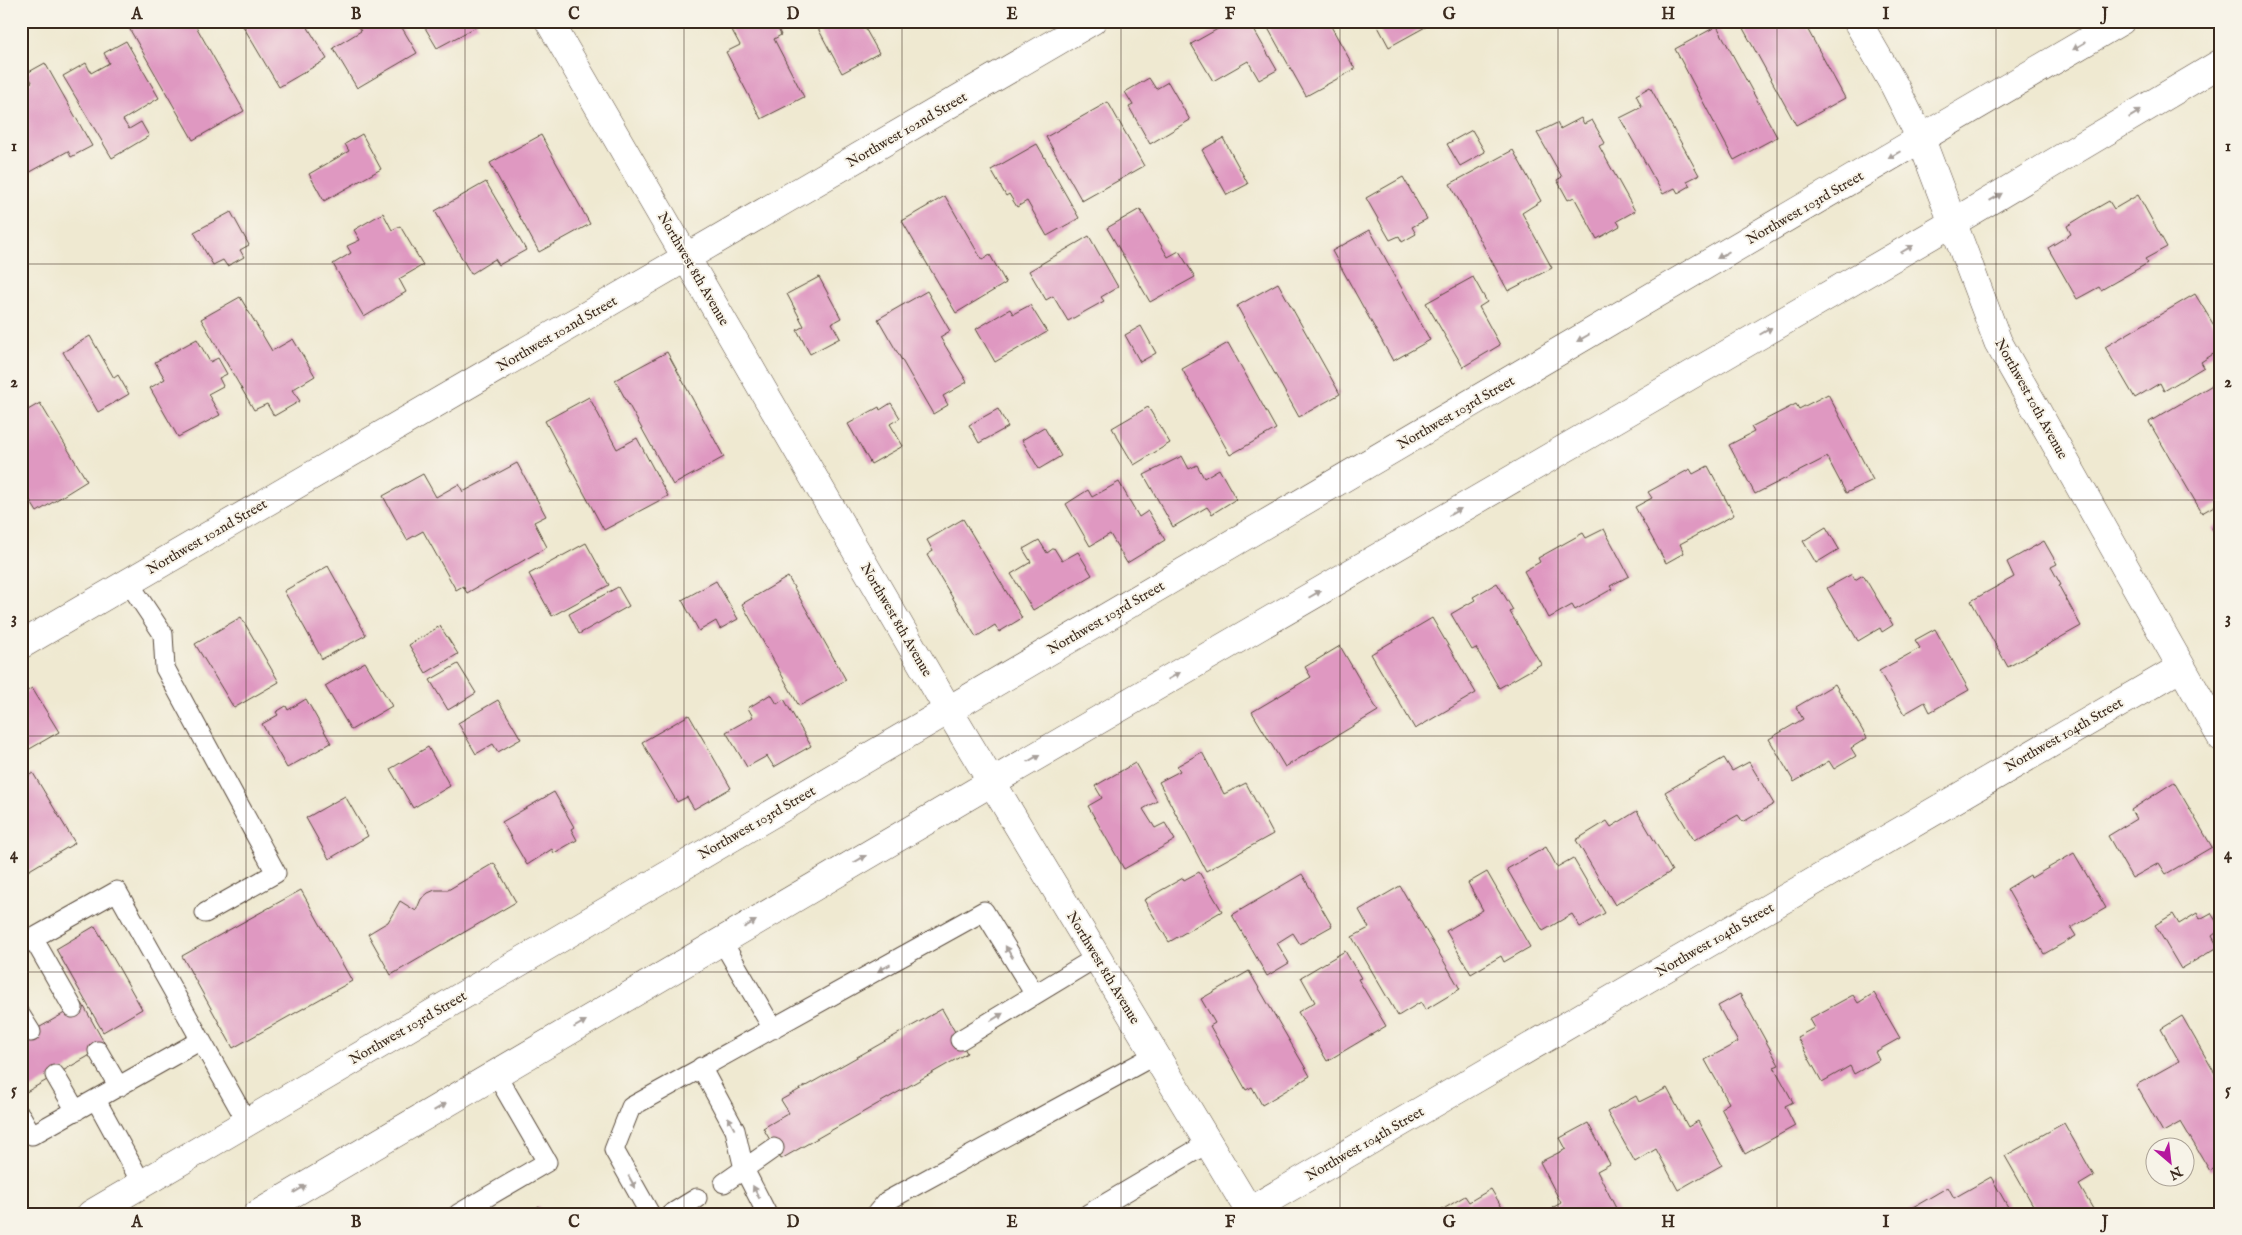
<svg xmlns="http://www.w3.org/2000/svg" width="2242" height="1235" font-family="'IM FELL English',serif">
  <style>
    .building { fill: #df98c1 }
    .lines { fill: none; stroke-linecap: round; stroke-linejoin: round }
    .service-casing { stroke: #564739; stroke-width: 21 }
    .minor-casing { stroke: #564739; stroke-width: 29 }
    .primary-casing { stroke: #564739; stroke-width: 29 }
    .service { stroke: #fff; stroke-width: 19 }
    .minor { stroke: #fff; stroke-width: 28 }
    .primary { stroke: #fff; stroke-width: 28 }
    .oneway { fill: #a79f9a }
    .grid { fill: none; stroke: #3b2a1e; stroke-width: 1; stroke-opacity: 0.55 }
    .labels { text-anchor: middle; dominant-baseline: central; stroke-width: 4; stroke-linejoin: round; paint-order: stroke }
    .street-label { font-size: 14px; fill: #3b2a1e; stroke: #f7f3e8 }
    .neatline { fill: none; stroke: #3b2a1e; stroke-width: 2 }
    .grid-label { font-size: 16px; text-anchor: middle; font-weight: bold; fill: #3b2a1e }
  </style>
  <rect width="100%" height="100%" fill="#f7f3e8"/>
  <filter id="ink" filterUnits="userSpaceOnUse"><feTurbulence type="fractalNoise" baseFrequency=".02" numOctaves="2"/><feDisplacementMap in="SourceGraphic" scale="10" xChannelSelector="R" yChannelSelector="G"/><feConvolveMatrix kernelMatrix="1 2 1 2 8 2 1 2 1" color-interpolation-filters="sRGB"/></filter>
  <filter id="wash" filterUnits="userSpaceOnUse"><feTurbulence type="fractalNoise" baseFrequency=".0096" numOctaves="4" result="noise"/><feDisplacementMap in="SourceGraphic" scale="20" xChannelSelector="R" yChannelSelector="G"/><feGaussianBlur stdDeviation="1.12" result="paint"/><feColorMatrix in="noise" values="0 0 0 0 0 0 0 0 0 0 0 0 0 0 0 0 0 1.4 0 .05"/><feComposite in="paint" operator="in"/></filter>
  <g filter="url(#wash)">
    <rect width="100%" height="100%" fill="#efe9d1"/>
    <g id="blocks">
      <!-- building -->
      <path class="building" d="M142 21H193L244 111 193 140 129 28Z
        M240 21H304L327 59 279 87Z
        M367 21H398L417 53 357 88 333 48 361 31 358 27Z
        M421 21H476L478 26 437 48Z
        M727 21H774L781 35 774 39 804 97 761 119 726 52 740 45Z
        M814 21H861L879 53 842 73Z
        M1232 21H1249L1277 70 1259 80 1248 61 1213 81 1191 44Z
        M1264 21H1328L1355 69 1306 96Z
        M1375 21H1427L1429 25 1389 47Z
        M1739 21H1803L1845 98 1796 125Z
        M1717 26 1777 137 1734 160 1675 49Z
        M126 41 159 98 123 120 129 129 141 122 149 136 112 158 63 76 86 63 91 73 109 63 104 53Z
        M45 63 92 146 71 157 68 151 25 175 21 168V87L32 82 27 73Z
        M1149 78 1156 89 1168 82 1190 120 1150 144 1129 107 1133 105 1125 92Z
        M1650 87 1699 175 1687 181 1690 186 1678 193 1675 188 1663 194 1620 118 1642 107 1636 95Z
        M1108 102 1144 166 1082 201 1046 137Z
        M1581 118 1584 124 1592 120 1605 143 1599 146 1635 211 1617 221 1620 226 1597 239 1574 197 1568 200 1557 180 1562 177 1537 133 1557 123 1560 129Z
        M1472 130 1485 152 1460 166 1447 144Z
        M362 134 381 169 324 201 309 174 349 151 345 144Z
        M541 135 590 224 539 252 490 163Z
        M1223 138 1248 184 1227 195 1202 150Z
        M1037 144 1079 218 1047 236 1027 201 1017 207 1009 194 1006 196 991 170Z
        M1513 150 1541 201 1522 213 1552 268 1508 291 1450 184Z
        M1403 177 1427 219 1412 227 1416 234 1402 242 1399 236 1390 240 1366 198Z
        M486 182 526 250 499 265 495 259 471 274 435 211Z
        M2138 195 2167 247 2145 259 2148 263 2101 290 2099 287 2077 299 2048 248 2071 234 2067 226 2088 213 2109 201 2114 209Z
        M945 196 982 260 990 255 1006 283 956 313 902 221Z
        M1140 209 1168 257 1179 251 1195 277 1150 302 1107 228Z
        M231 212 249 245 240 250 244 257 235 262 227 266 223 260 213 265 194 232Z
        M383 213 392 230 400 226 423 265 399 279 406 292 364 317 333 264 351 253 347 246 360 240 354 230Z
        M1370 230 1430 340 1393 361 1332 251Z
        M1089 236 1118 287 1101 297 1104 301 1068 321 1053 296 1046 300 1029 271Z
        M819 277 841 318 832 323 840 338 810 354 797 330 804 326 787 294Z
        M1473 277 1487 302 1479 307 1500 345 1463 367 1426 303Z
        M1278 283 1340 394 1299 417 1237 306Z
        M927 291 950 331 940 337 967 382 943 396 948 405 933 414 878 319Z
        M2195 294 2221 337V349L2201 362 2204 367 2164 391 2160 383 2135 398 2105 347Z
        M240 297 272 351 293 339 315 376 292 390 300 401 274 416 267 404 254 410 201 319Z
        M1030 305 1047 332 995 362 976 329 1010 309 1013 314Z
        M1141 326 1156 353 1140 362 1125 335Z
        M90 336 114 378 118 375 129 394 98 412 63 352Z
        M197 339 210 362 218 358 227 374 219 378 223 386 208 394 220 415 178 437 150 388 165 379 155 362Z
        M1228 343 1276 429 1230 455 1182 369Z
        M667 352 724 457 673 485 615 380Z
        M2221 380V502L2202 513 2149 422Z
        M1828 394 1873 480 1846 493 1827 457 1755 494 1729 445 1754 432 1751 427 1796 404 1799 409Z
        M589 397 617 449 637 438 668 496 604 530 545 421Z
        M40 403 87 481 37 512 21 486V414Z
        M891 403 900 418 890 424 903 446 871 464 848 424 879 407 880 410Z
        M1148 407 1170 443 1134 465 1112 428Z
        M998 409 1008 427 979 443 969 425Z
        M1044 427 1061 456 1039 469 1022 440Z
        M1182 456 1189 469 1197 465 1204 478 1219 469 1236 499 1212 514 1207 507 1173 527 1144 475Z
        M517 463 546 516 534 522 547 547 467 593 463 586 456 590 423 531 407 540 383 496 423 474 436 497 459 484 463 492Z
        M1708 466 1734 515 1680 544 1684 553 1666 563 1635 507 1652 498 1648 492 1690 469 1693 474Z
        M1119 482 1139 517 1148 511 1165 540 1127 563 1110 534 1090 546 1066 504 1088 490 1092 497Z
        M963 519 1022 618 999 632 995 625 976 637 927 555 933 551 927 540Z
        M2221 523V544L2212 528Z
        M1826 527 1839 549 1816 563 1803 541Z
        M1604 529 1629 576 1610 586 1612 589 1575 610 1572 605 1549 618 1524 571 1540 562 1538 558 1583 533 1586 538Z
        M1039 540 1047 553 1054 548 1062 561 1078 552 1092 575 1033 610 1011 574 1031 562 1023 549Z
        M2044 541 2057 564 2051 567 2061 585 2059 586 2081 626 2008 667 1971 601 2014 577 2007 562Z
        M586 543 609 585 552 616 529 574Z
        M328 566 366 635 322 659 284 591Z
        M1852 574 1855 580 1863 575 1893 625 1882 632 1880 628 1858 641 1827 588Z
        M788 577 846 680 799 706 742 604Z
        M716 581 738 619 720 629 716 621 699 631 682 600Z
        M1497 583 1513 610 1510 612 1541 664 1499 688 1476 648 1472 650 1451 614 1475 600 1473 597Z
        M618 587 629 606 579 634 569 614Z
        M241 617 279 682 234 708 195 644Z
        M1432 618 1476 693 1415 729 1371 654Z
        M440 626 458 654 426 673 409 645Z
        M1935 629 1969 690 1930 712 1925 702 1904 714 1879 671 1920 648 1915 640Z
        M1340 646 1378 711 1285 767 1252 712 1311 677 1305 667Z
        M365 662 392 706 351 730 325 686Z
        M458 664 476 693 448 710 430 680Z
        M1835 684 1867 738 1851 748 1856 756 1834 769 1829 761 1794 782 1769 739 1803 719 1796 707Z
        M32 688 59 732 21 754V695Z
        M771 694 777 704 784 699 811 746 774 767 767 756 747 767 726 732 753 717 748 708Z
        M306 699 331 743 287 768 262 724 278 715 276 712 286 706 288 710Z
        M498 700 521 739 498 752 493 744 476 754 458 723Z
        M689 715 731 788 694 809 687 797 677 802 642 742Z
        M428 747 450 786 413 808 390 769Z
        M1202 752 1224 794 1246 783 1273 834 1206 871 1159 782 1180 771 1177 766Z
        M1724 758 1732 771 1749 762 1774 804 1743 822 1738 815 1694 840 1665 792Z
        M1135 763 1157 801 1143 809 1155 828 1165 823 1175 840 1124 869 1088 806 1102 798 1095 786Z
        M33 773 75 843 21 875V780Z
        M2174 782 2212 847 2166 874 2159 863 2132 878 2108 836 2136 819 2131 810Z
        M554 792 574 827 571 829 577 840 554 853 552 849 527 865 502 822Z
        M345 796 368 836 329 859 306 818Z
        M1637 811 1672 871 1615 905 1576 840 1607 821 1611 827Z
        M1546 847 1557 867 1573 858 1605 913 1580 927 1572 914 1543 931 1507 869Z
        M2074 853 2106 908 2071 928 2076 936 2044 954 2007 889 2030 875 2031 878Z
        M494 863 516 902 391 975 368 934 388 922 400 901 416 911 421 899 428 893 435 890H448Z
        M1199 872 1222 911 1169 942 1144 900 1183 878 1184 880Z
        M1487 872 1530 947 1504 962 1501 956 1471 974 1446 931 1483 910 1468 883Z
        M1302 874 1332 926 1300 944 1293 933 1277 943 1289 963 1267 976 1232 915Z
        M1400 886 1460 989 1425 1010 1421 1002 1398 1016 1352 937 1369 928 1359 910Z
        M301 890 352 981 233 1048 182 956Z
        M2197 913 2200 919 2211 913 2221 929 2212 936 2218 947 2181 969 2155 925 2173 914 2179 924Z
        M95 926 142 1009 103 1032 56 949Z
        M1345 951 1361 978 1358 979 1386 1026 1327 1061 1298 1012 1315 1002 1301 977Z
        M1249 971 1310 1076 1262 1105 1252 1087 1246 1090 1210 1026 1215 1023 1201 999Z
        M1874 993 1900 1038 1875 1052 1879 1060 1854 1074 1850 1066 1822 1082 1797 1037 1814 1028 1809 1019 1853 995 1858 1003Z
        M1740 994 1779 1065 1774 1067 1793 1102 1785 1106 1795 1126 1745 1154 1721 1108 1729 1103 1705 1060 1738 1042 1718 1006Z
        M82 1003 106 1046 21 1095V1038Z
        M942 1009 967 1053 781 1159 763 1128 789 1113 781 1100Z
        M2182 1016 2221 1084V1164L2210 1171 2181 1122 2163 1132 2136 1085 2179 1061 2161 1029Z
        M1667 1088 1688 1127 1698 1121 1722 1165 1678 1190 1656 1149 1635 1162 1607 1112 1636 1096 1639 1102Z
        M1588 1123 1610 1164 1597 1171 1619 1214H1555L1552 1208 1561 1203 1540 1162 1566 1149 1560 1138Z
        M2064 1123 2094 1176 2079 1185 2096 1214H2038L2005 1156Z
        M1991 1177 2012 1214H1902L1948 1187 1954 1198Z
        M1491 1189 1506 1214H1435L1465 1196 1469 1202Z
        M539 1206 544 1214H527Z"/>
    </g>
  </g>
  <g filter="url(#ink)">
    <use href="#blocks" fill-opacity="0" stroke="#564739" stroke-width="1"/>
    <g class="lines">
      <!-- service casing -->
      <g class="service-casing">
        <path id="service" d="M129 583 163 634 165 668 276 873 205 913
          M33 938 73 1008
          M722 941 773 1029
          M21 945 117 891 247 1122
          M21 1016 31 1032
          M960 1040 1097 957
          M98 1051 119 1087
          M701 1067 735 1130 744 1169 766 1212 762 1214
          M55 1075 76 1111
          M96 1100 142 1184
          M21 1116 32 1135 201 1040
          M724 1183 774 1148
          M458 1214 547 1162 496 1074
          M650 1214 614 1150 631 1107 984 911 1034 993
          M671 1214 697 1198
          M876 1214 887 1201 1155 1055
          M1088 1214 1208 1143"/>
      </g>
      <!-- minor casing -->
      <g class="minor-casing">
        <path id="minor" d="M549 21 949 711 1251 1214
          M1857 21 1894 85 1921 139 1998 342 2221 737
          M21 645 1092 21
          M1249 1211 2180 668"/>
      </g>
      <!-- primary casing -->
      <g class="primary-casing">
        <path id="primary" d="M91 1214 2121 21
          M258 1214 992 782 1954 222 2221 63"/>
      </g>
      <!-- service -->
      <use href="#service" class="service"/>
      <!-- minor -->
      <use href="#minor" class="minor"/>
      <!-- primary -->
      <use href="#primary" class="primary"/>
    </g>
    <!-- one-way arrows -->
    <defs><path id="oneway-solid" d="M-6-.8H1V-3.2L6.5 0L1 3.2V.8H-6Z" transform="scale(1.25)"/></defs>
    <g class="oneway">
      <use href="#oneway-solid" transform="translate(2079 46) rotate(149)"/>
      <use href="#oneway-solid" transform="translate(2135 114) rotate(-31)"/>
      <use href="#oneway-solid" transform="translate(1894 155) rotate(150)"/>
      <use href="#oneway-solid" transform="translate(1996 197) rotate(-31)"/>
      <use href="#oneway-solid" transform="translate(1907 249) rotate(-30)"/>
      <use href="#oneway-solid" transform="translate(1723 255) rotate(150)"/>
      <use href="#oneway-solid" transform="translate(1766 331) rotate(-30)"/>
      <use href="#oneway-solid" transform="translate(1583 338) rotate(150)"/>
      <use href="#oneway-solid" transform="translate(1455 512) rotate(-30)"/>
      <use href="#oneway-solid" transform="translate(1315 594) rotate(-30)"/>
      <use href="#oneway-solid" transform="translate(1174 676) rotate(-30)"/>
      <use href="#oneway-solid" transform="translate(1034 758) rotate(-30)"/>
      <use href="#oneway-solid" transform="translate(860 859) rotate(-30)"/>
      <use href="#oneway-solid" transform="translate(750 924) rotate(-30)"/>
      <use href="#oneway-solid" transform="translate(1009 952) rotate(-121)"/>
      <use href="#oneway-solid" transform="translate(884 968) rotate(151)"/>
      <use href="#oneway-solid" transform="translate(997 1017) rotate(-32)"/>
      <use href="#oneway-solid" transform="translate(580 1024) rotate(-30)"/>
      <use href="#oneway-solid" transform="translate(440 1107) rotate(-31)"/>
      <use href="#oneway-solid" transform="translate(731 1123) rotate(-118)"/>
      <use href="#oneway-solid" transform="translate(632 1182) rotate(61)"/>
      <use href="#oneway-solid" transform="translate(300 1189) rotate(-31)"/>
      <use href="#oneway-solid" transform="translate(756 1192) rotate(-117)"/>
    </g>
  </g>
  <!-- grid -->
  <path class="grid" d="M246 21V1214M465 21V1214M684 21V1214M902 21V1214M1121 21V1214M1340 21V1214M1558 21V1214M1777 21V1214M1996 21V1214M21 264H2221M21 500H2221M21 736H2221M21 972H2221"/>
  <g class="labels">
    <!-- street labels -->
    <g class="street-label">
      <text transform="translate(907 130) rotate(-30)">Northwest 102nd Street</text>
      <text transform="translate(1805 208) rotate(-30)">Northwest 103rd Street</text>
      <text transform="translate(693 269) rotate(60)">Northwest 8th Avenue</text>
      <text transform="translate(557 334) rotate(-30)">Northwest 102nd Street</text>
      <text transform="translate(2031 399) rotate(61)">Northwest 10th Avenue</text>
      <text transform="translate(1456 413) rotate(-30)">Northwest 103rd Street</text>
      <text transform="translate(207 537) rotate(-30)">Northwest 102nd Street</text>
      <text transform="translate(1106 618) rotate(-30)">Northwest 103rd Street</text>
      <text transform="translate(896 620) rotate(60)">Northwest 8th Avenue</text>
      <text transform="translate(2064 735) rotate(-30)">Northwest 104th Street</text>
      <text transform="translate(757 823) rotate(-30)">Northwest 103rd Street</text>
      <text transform="translate(1715 940) rotate(-30)">Northwest 104th Street</text>
      <text transform="translate(1103 968) rotate(59)">Northwest 8th Avenue</text>
      <text transform="translate(408 1028) rotate(-30)">Northwest 103rd Street</text>
      <text transform="translate(1365 1144) rotate(-30)">Northwest 104th Street</text>
    </g>
  </g>
  <!-- margin -->
  <rect width="2242" height="1235" fill="none" stroke="#f7f3e8" stroke-width="55"/>
  <!-- north arrow -->
  <g transform="translate(2170 1162) rotate(152)"><circle r="24" fill="#f7f3e8" stroke="#aca397"/>
  <path d="M0-4L9 19L0 12L-9 19Z" fill="#b5179e"/>
  <text y="-8" font-size="14" font-weight="bold" text-anchor="middle" fill="#3b2a1e">N</text>
  </g>
  <rect x="28" y="28" width="2186" height="1180" class="neatline"/>
  <g class="grid-label">
    <text x="137" y="19">A</text>
    <text x="356" y="19">B</text>
    <text x="574" y="19">C</text>
    <text x="793" y="19">D</text>
    <text x="1012" y="19">E</text>
    <text x="1230" y="19">F</text>
    <text x="1449" y="19">G</text>
    <text x="1668" y="19">H</text>
    <text x="1886" y="19">I</text>
    <text x="2105" y="19">J</text>
    <text x="14" y="151">1</text>
    <text x="2228" y="151">1</text>
    <text x="14" y="387">2</text>
    <text x="2228" y="387">2</text>
    <text x="14" y="623">3</text>
    <text x="2228" y="623">3</text>
    <text x="14" y="859">4</text>
    <text x="2228" y="859">4</text>
    <text x="14" y="1095">5</text>
    <text x="2228" y="1095">5</text>
    <text x="137" y="1227">A</text>
    <text x="356" y="1227">B</text>
    <text x="574" y="1227">C</text>
    <text x="793" y="1227">D</text>
    <text x="1012" y="1227">E</text>
    <text x="1230" y="1227">F</text>
    <text x="1449" y="1227">G</text>
    <text x="1668" y="1227">H</text>
    <text x="1886" y="1227">I</text>
    <text x="2105" y="1227">J</text>
  </g>
</svg>
